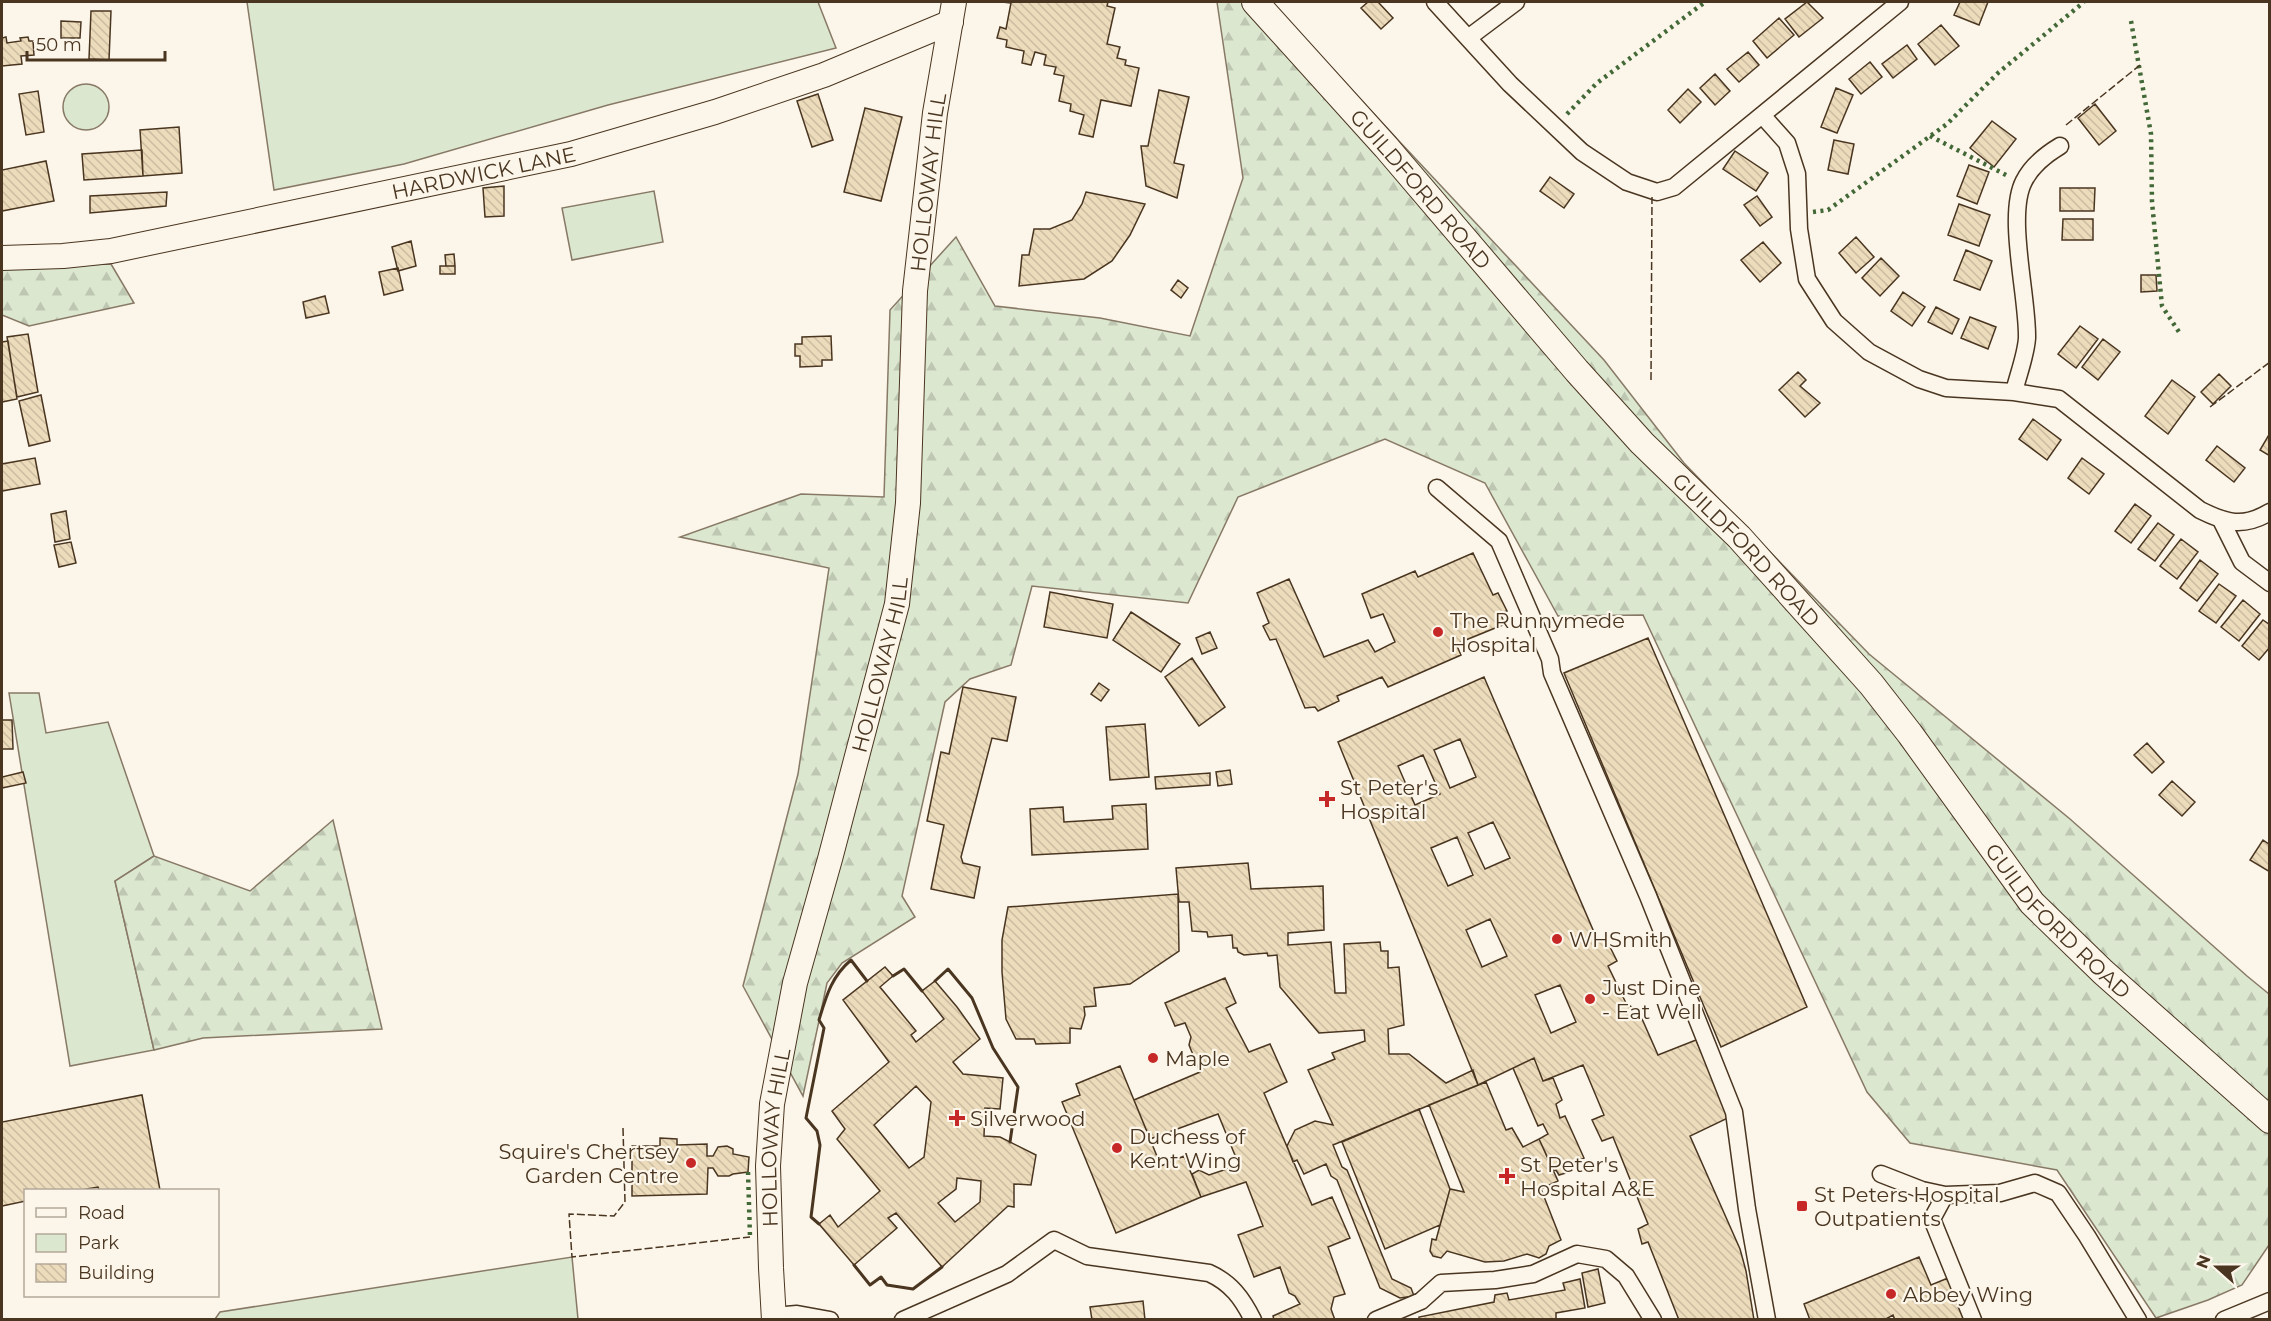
<svg xmlns="http://www.w3.org/2000/svg" width="2271" height="1321" font-family="Montserrat,sans-serif">
  <style>
    .green { fill: #dce7d0; stroke: #887966; stroke-width: 1.5 }
    .forest { fill: url(#forest-firs); stroke: #887966; stroke-width: 1.5 }
    .building { fill: url(#building-back-hatch); stroke: #4a3520; stroke-width: 1.5; fill-rule: evenodd }
    .lines { fill: none; stroke-linecap: round; stroke-linejoin: round }
    .street-casing { stroke: #4a3520; stroke-width: 19 }
    .secondary-casing { stroke: #4a3520; stroke-width: 26 }
    .primary-casing { stroke: #4a3520; stroke-width: 28 }
    .street { stroke: #fbf6e9; stroke-width: 16 }
    .secondary { stroke: #fbf6e9; stroke-width: 24 }
    .primary { stroke: #fbf6e9; stroke-width: 26 }
    .hedge { stroke: #436837; stroke-width: 4.5; stroke-dasharray: 3 4.5; stroke-linecap: butt }
    .fence { stroke: #4a3520; stroke-width: 1.5; stroke-dasharray: 8 3; stroke-linecap: butt }
    .wall { stroke: #4a3520; stroke-width: 3 }
    .poi-dot { fill: #c62828; stroke: #fbf6e9; stroke-width: 2 }
    .labels { text-anchor: middle; dominant-baseline: central; stroke-width: 4.5; stroke-linejoin: round; paint-order: stroke }
    .street-label { font-size: 21px; fill: #4a3520; stroke: #fbf6e9 }
    .poi-label { font-size: 21px; fill: #4a3520; stroke: #fbf6e9; text-anchor: start }
  </style>
  <defs>
    <pattern id="forest-firs" width="22" height="20" patternUnits="userSpaceOnUse" patternTransform="scale(1.5)"><rect width="22" height="20" fill="#dce7d0"/><path d="M5 1l3.5 6h-7zM16 11l3.5 6h-7z" fill="#bec7b2"/></pattern>
    <pattern id="building-back-hatch" width="6" height="6" patternUnits="userSpaceOnUse" patternTransform="scale(1.5)"><rect width="6" height="6" fill="#ecdcbc"/><path d="M-1 5l2 2M0 0l6 6M5-1l2 2" fill="none" stroke="#ccbda1"/></pattern>
  </defs>
  <rect width="100%" height="100%" fill="#fbf6e9"/>
  <!-- green -->
  <path class="green" d="M247 2H818L836 48 608 105 404 164 274 190Z
    M63 107a23 23 0 1 1 46 0a23 23 0 1 1-46 0Z
    M654 191 663 242 572 260 562 208Z
    M9 693H39L46 733 108 722 154 856 115 881 154 1050 70 1066Z
    M572 1257 578 1319H215L220 1312Z"/>
  <!-- forest -->
  <path class="forest" d="M1217 2H1271L1399 141 1604 360 1684 463 1869 654 2070 819 2247 976 2269 994V1245L2242 1285 2208 1300 2156 1318 2057 1170 1910 1143 1867 1092 1643 615 1558 616 1485 483 1385 439 1238 497 1188 603 1032 586 1011 665 970 679 945 702 902 896 915 917 842 963 827 983 803 1096 743 986 798 774 829 568 680 537 801 494 884 497 890 310 956 237 995 306 1100 318 1190 336 1243 178Z
    M111 264 134 303 29 326 2 315V267Z
    M333 820 382 1029 203 1038 154 1050 115 881 154 856 250 891Z"/>
  <!-- building -->
  <path class="building" d="M1002 2H1108L1107 6 1115 8 1107 44 1120 47 1117 58 1126 60 1125 65 1139 68 1131 106 1101 100 1093 137 1079 134 1084 115 1070 111 1071 104 1059 101 1064 76 1054 74 1056 67 1044 65 1046 55 1035 52 1031 65 1022 63 1024 51 1006 47 1007 40 997 38 1000 27 1006 29 1011 3Z
    M1368 2H1378L1393 18 1381 29 1361 8Z
    M1807 2 1823 18 1799 37 1785 19Z
    M1960 2H1988L1979 25 1954 15Z
    M91 11H111L109 60 89 59Z
    M1779 18 1794 35 1767 58 1753 41Z
    M61 21 81 22 80 38H61Z
    M1941 25 1959 46 1935 65 1918 44Z
    M6 37 7 43 21 41 20 38 28 37 29 41H33L34 55 21 56 22 64 2 66V38Z
    M1907 45 1917 59 1893 78 1882 64Z
    M1748 52 1759 65 1739 82 1727 69Z
    M1870 62 1882 77 1861 94 1849 79Z
    M1715 74 1730 91 1715 105 1700 88Z
    M1836 88 1853 95 1837 133 1821 127Z
    M1688 89 1701 102 1680 123 1668 110Z
    M1159 90 1189 97 1174 163 1184 165 1177 198 1146 186 1141 146H1148Z
    M38 91 44 132 26 135 19 94Z
    M818 94 833 140 812 147 797 101Z
    M2095 104 2116 131 2099 145 2078 118Z
    M865 108 902 117 881 201 844 192Z
    M1992 121 2016 139 1994 167 1970 148Z
    M179 127 182 173 143 176 140 130Z
    M1834 140 1854 144 1848 174 1828 170Z
    M142 150 143 176 84 180 82 154Z
    M1735 151 1768 173 1756 191 1723 169Z
    M46 161 54 201 2 211V170Z
    M1969 165 1989 172 1977 204 1957 196Z
    M1550 177 1574 194 1564 208 1540 191Z
    M504 186V216L485 217 483 188Z
    M2060 188H2095L2094 211H2060Z
    M167 192 166 206 90 213V196Z
    M1086 192 1145 204 1130 235 1112 261 1084 279 1019 286 1022 255H1029L1034 229H1050L1072 220 1082 204Z
    M1757 196 1772 217 1760 226 1744 205Z
    M1959 204 1990 215 1979 246 1948 235Z
    M2063 219H2093V240H2062Z
    M1856 237 1874 257 1856 273 1839 253Z
    M411 241 416 266 398 271 392 247Z
    M1763 242 1781 263 1760 282 1741 260Z
    M1966 250 1992 261 1980 290 1954 280Z
    M454 254 455 266H446L445 255Z
    M1881 258 1899 276 1880 296 1862 278Z
    M440 266H455V274H440Z
    M398 268 403 290 384 295 379 272Z
    M2141 275H2156L2157 291 2141 292Z
    M1178 280 1188 288 1181 298 1171 290Z
    M1903 292 1925 307 1912 326 1891 311Z
    M325 296 329 313 306 318 303 302Z
    M1936 307 1959 319 1952 334 1928 322Z
    M1970 317 1996 327 1988 349 1961 338Z
    M2080 326 2098 339 2076 368 2058 354Z
    M28 334 38 392 17 397 7 337Z
    M831 336 832 360H822V366L800 367V356H795V344H802V337Z
    M2103 339 2120 352 2098 380 2082 367Z
    M8 341 17 399 2 402V342Z
    M1798 372 1806 380 1800 386 1820 403 1805 417 1779 390Z
    M2219 374 2231 386 2213 404 2201 392Z
    M2172 380 2195 397 2168 434 2145 416Z
    M41 395 50 441 29 446 19 401Z
    M2033 419 2061 440 2047 460 2019 439Z
    M2270 433V456L2260 450Z
    M2217 446 2245 468 2234 482 2206 460Z
    M35 458 40 484 2 491V464Z
    M2082 458 2104 474 2089 494 2068 478Z
    M2135 504 2151 516 2131 543 2115 531Z
    M66 511 70 539 55 542 51 514Z
    M2158 523 2174 535 2155 561 2138 549Z
    M2181 539 2198 552 2177 579 2160 566Z
    M71 542 76 563 59 567 54 545Z
    M1473 553 1493 595 1498 593 1507 611 1500 613 1505 624 1456 644 1461 655 1388 687 1382 677 1337 696 1339 701 1318 711 1315 707 1305 708 1276 639 1270 640 1263 626 1269 623 1257 593 1289 579 1324 657 1368 640 1375 652 1395 642 1383 614 1371 618 1362 594 1415 571 1418 577Z
    M2200 560 2218 574 2197 601 2180 588Z
    M2219 584 2236 596 2216 623 2199 611Z
    M1050 592 1113 604 1107 638 1044 627Z
    M2243 600 2260 614 2239 641 2221 627Z
    M1131 612 1180 644 1161 672 1113 640Z
    M2263 620 2270 625V647L2259 660 2242 646Z
    M1210 632 1217 648 1202 654 1196 638Z
    M1648 638 1807 1007 1721 1047 1564 673Z
    M1192 658 1225 707 1199 726 1165 677Z
    M1484 677 1597 939 1605 937 1617 961 1608 966 1626 1003 1639 1012 1658 1055 1696 1040 1730 1117 1690 1136 1740 1249 1746 1271 1754 1320H1679L1648 1242 1642 1244 1638 1229 1648 1224 1613 1137 1602 1141 1592 1120 1604 1115 1583 1065 1543 1081 1534 1058 1478 1085 1338 742ZM1460 739 1476 777 1450 788 1434 750ZM1423 755 1440 794 1415 805 1398 766ZM1493 822 1510 858 1485 869 1468 833ZM1457 837 1473 875 1448 886 1431 848ZM1490 919 1507 956 1482 967 1466 930ZM1560 985 1576 1022 1551 1033 1535 995Z
    M1099 683 1109 690 1101 701 1091 694Z
    M963 687 1016 697 1007 741 992 738 961 857 963 863 980 867 974 898 931 889 944 825 927 821 941 752 949 754Z
    M2 720H12L13 749H2Z
    M1145 724 1149 777 1110 780 1106 727Z
    M2147 743 2164 762 2152 773 2134 755Z
    M1230 770 1232 784 1218 786 1216 772Z
    M23 772 26 783 2 788V777Z
    M1210 773V785L1156 789 1155 777Z
    M2172 781 2195 802 2182 816 2159 795Z
    M1146 804 1148 849 1032 855 1030 809 1063 807 1064 822 1113 819 1112 806Z
    M2263 840 2270 845V872L2250 860Z
    M1248 863 1251 889 1323 886 1324 930 1288 933V945L1331 942 1335 993H1346L1344 944 1380 942 1381 951H1388V968L1399 967 1404 1025 1388 1029 1389 1054H1409L1446 1083 1473 1070 1478 1085 1333 1145 1342 1167 1347 1170 1392 1279 1411 1288 1414 1296 1400 1298 1380 1288 1337 1180 1331 1176 1326 1164 1304 1174 1297 1160 1293 1162 1287 1146 1295 1130 1315 1121 1333 1125 1308 1070 1335 1059 1332 1053 1365 1041 1364 1030 1319 1033 1280 987 1277 955 1268 956 1267 953 1244 955 1238 952 1237 948H1233L1232 935 1208 937 1207 932 1192 931 1189 902H1179L1176 868Z
    M1178 894 1179 951 1130 984 1094 988 1096 1006 1084 1007 1085 1015 1081 1029 1070 1028V1043L1036 1044 1034 1039H1016L1006 1019 1002 972V940L1008 907Z
    M885 967 893 976 880 987 916 1031 911 1035 916 1042 944 1019 922 991 935 981 957 1007 980 1039 953 1062 963 1074 1003 1078 1000 1109 985 1108 984 1136 1000 1137 1036 1155 1031 1185 1014 1184V1207L1008 1206 942 1267 896 1213 888 1218 897 1228 854 1265 819 1224 830 1215 838 1227 880 1191 837 1139 845 1129 832 1111 889 1062 843 1000ZM916 1086 931 1102 924 1157 909 1168 874 1125ZM957 1178 981 1181 980 1202 955 1222 938 1203 956 1189Z
    M1225 978 1236 1003 1226 1008 1249 1052 1270 1044 1287 1082 1264 1093 1312 1205 1332 1197 1350 1238 1328 1247 1345 1294 1334 1297 1331 1309 1335 1320H1274L1273 1316 1300 1304 1295 1296 1289 1293 1280 1267 1254 1277 1238 1235 1263 1226 1246 1182 1201 1197 1192 1174 1199 1170 1209 1175 1239 1165 1218 1114 1150 1139 1134 1100 1200 1072 1189 1045 1191 1037 1185 1023 1175 1026 1165 1003Z
    M1534 1058 1543 1081 1553 1078 1562 1100 1556 1104 1560 1118 1565 1116 1584 1158 1567 1165 1569 1172 1559 1175 1556 1170 1554 1171 1539 1139 1548 1134 1543 1124 1538 1126 1513 1068Z
    M1120 1066 1161 1166 1184 1156 1201 1197 1116 1233 1062 1102 1080 1095 1076 1084Z
    M1486 1082 1506 1130 1512 1128 1523 1147 1539 1139 1558 1181 1541 1189 1561 1240 1549 1246 1546 1254 1539 1258 1527 1254 1504 1261 1485 1262 1447 1251 1441 1258 1433 1256 1430 1251 1432 1239 1436 1240 1450 1189 1464 1192 1429 1105Z
    M142 1095 160 1190H99L98 1187 81 1190H26V1201L2 1206V1122Z
    M1419 1109 1450 1189 1440 1225 1385 1249 1342 1142Z
    M660 1138 677 1139V1145L707 1144V1156H713L718 1147 727 1146 733 1149V1154L749 1157 748 1172 733 1174 729 1176H718L713 1168H708L707 1194 632 1196V1146H660Z
    M1919 1257 1931 1285 1948 1278 1965 1320H1895L1893 1315 1884 1320H1810L1804 1304Z
    M1598 1269 1605 1303 1588 1307 1582 1273Z
    M1580 1279 1585 1308 1556 1313V1320H1419V1317L1494 1302 1495 1295 1507 1293 1509 1300 1565 1290 1563 1283Z
    M1143 1301 1145 1320H1092L1090 1307Z"/>
  <g class="lines">
    <!-- street casing -->
    <g class="street-casing">
      <path id="street" d="M1435 2 1510 84 1582 152 1627 182 1657 192 1674 187 1900 2
        M1468 38 1516 2
        M1762 115 1787 143 1797 174 1799 229 1807 279 1834 321 1869 352 1919 379 1946 388 2014 392 2059 399 2200 510C2226 523 2243 528 2270 512
        M2014 392C2018 375 2026 355 2027 338 2028 297 2006 215 2024 181 2032 165 2045 155 2060 146
        M1437 488 1499 541 1550 659 1552 673 1648 896 1734 1112 1747 1209 1767 1320
        M2221 520 2242 562 2270 583
        M1881 1174 1922 1190 1945 1195 2000 1193 2035 1183 2058 1193 2087 1236 2138 1320
        M1945 1195 1932 1219 1973 1320
        M774 1316 797 1314 830 1320
        M903 1320 1007 1274 1054 1240 1087 1256 1209 1273C1231 1283 1242 1298 1253 1320
        M1376 1320 1421 1301 1441 1283 1495 1280 1533 1274 1577 1254 1606 1259 1626 1276 1653 1320
        M2224 1320 2270 1301"/>
    </g>
    <!-- secondary casing -->
    <g class="secondary-casing">
      <g id="secondary">
        <path id="s1" d="M2 258 63 256 111 251 571 154 715 112 824 75 951 22"/>
        <path id="s2" d="M774 1320 771 1268 768 1166 772 1104 795 983 830 859 897 604 908 503 915 291 935 113 954 2"/>
      </g>
    </g>
    <!-- primary casing -->
    <g class="primary-casing">
      <g id="primary">
        <path id="s3" d="M1255 2 1386 147 1577 371 1642 443 1739 537 1871 684 1910 734 2032 903 2103 972 2270 1120"/>
      </g>
    </g>
    <!-- street -->
    <use href="#street" class="street"/>
    <!-- secondary -->
    <use href="#secondary" class="secondary"/>
    <!-- primary -->
    <use href="#primary" class="primary"/>
    <!-- hedge -->
    <path class="hedge" d="M2131 21 2151 134 2152 202 2162 306 2179 332
      M1567 114 1597 83 1705 2
      M1930 136 2010 177
      M1813 212 1828 210 1947 124 1998 73 2084 2
      M748 1172 750 1237"/>
    <!-- fence -->
    <path class="fence" d="M2066 125 2140 65
      M1651 380 1652 197
      M2210 407 2270 362
      M623 1128 625 1202 614 1216 569 1214 572 1257 750 1237"/>
    <!-- wall -->
    <path class="wall" d="M893 976 904 969 922 991
      M935 981 948 969 972 998 993 1048 1018 1087 1010 1142
      M819 1224 811 1217 820 1145 817 1131 806 1118 824 1028 819 1020C826 997 831 977 851 960L867 981
      M854 1265 870 1285 881 1277 887 1285 913 1289 942 1267"/>
  </g>
  <!-- markers -->
  <g class="poi-dot">
    <circle cx="1438" cy="632" r="6"/>
    <path d="M1324 790h6v6h6v6h-6v6h-6v-6h-6v-6h6z"/>
    <circle cx="1557" cy="939" r="6"/>
    <circle cx="1590" cy="999" r="6"/>
    <circle cx="1153" cy="1058" r="6"/>
    <path d="M954 1109h6v6h6v6h-6v6h-6v-6h-6v-6h6z"/>
    <circle cx="1117" cy="1148" r="6"/>
    <circle cx="691" cy="1163" r="6"/>
    <path d="M1504 1167h6v6h6v6h-6v6h-6v-6h-6v-6h6z"/>
    <rect x="1796" y="1200" width="12" height="12" rx="3"/>
    <circle cx="1891" cy="1294" r="6"/>
  </g>
  <g class="labels">
    <!-- street labels -->
    <g class="street-label">
      <text stroke="none"><textPath href="#s1" startOffset="490">HARDWICK LANE</textPath></text>
      <text stroke="none"><textPath href="#s2" startOffset="1155">HOLLOWAY HILL</textPath></text>
      <text stroke="none"><textPath href="#s3" startOffset="250">GUILDFORD ROAD</textPath></text>
      <text stroke="none"><textPath href="#s3" startOffset="736">GUILDFORD ROAD</textPath></text>
      <text stroke="none"><textPath href="#s2" startOffset="669">HOLLOWAY HILL</textPath></text>
      <text stroke="none"><textPath href="#s3" startOffset="1222">GUILDFORD ROAD</textPath></text>
      <text stroke="none"><textPath href="#s2" startOffset="183">HOLLOWAY HILL</textPath></text>
    </g>
    <!-- poi labels -->
    <g class="poi-label">
      <text x="1450" y="620">The Runnymede<tspan x="1450" dy="24">Hospital</tspan></text>
      <text x="1340" y="787">St Peter's<tspan x="1340" dy="24">Hospital</tspan></text>
      <text x="1569" y="939">WHSmith</text>
      <text x="1602" y="987">Just Dine<tspan x="1602" dy="24">- Eat Well</tspan></text>
      <text x="1165" y="1058">Maple</text>
      <text x="970" y="1118">Silverwood</text>
      <text x="1129" y="1136">Duchess of<tspan x="1129" dy="24">Kent Wing</tspan></text>
      <text x="679" y="1151" text-anchor="end">Squire's Chertsey<tspan x="679" dy="24">Garden Centre</tspan></text>
      <text x="1520" y="1164">St Peter's<tspan x="1520" dy="24">Hospital A&amp;E</tspan></text>
      <text x="1814" y="1194">St Peters Hospital<tspan x="1814" dy="24">Outpatients</tspan></text>
      <text x="1903" y="1294">Abbey Wing</text>
    </g>
  </g>
  <!-- border -->
  <rect width="2271" height="1321" fill="none" stroke="#4a3520" stroke-width="6"/>
  <!-- legend -->
  <rect x="24" y="1189" width="195" height="108" fill="#fbf6e9" stroke="#b4a999" stroke-width="1.5"/>
  <rect x="36" y="1208" width="30" height="9" fill="#fbf6e9" stroke="#b4a999" stroke-width="1.5"/>
  <text x="78" y="1219" font-size="18" fill="#4a3520">Road</text>
  <rect x="36" y="1234" width="30" height="18" fill="#dce7d0" stroke="#b4a999" stroke-width="1.5"/>
  <text x="78" y="1249" font-size="18" fill="#4a3520">Park</text>
  <rect x="36" y="1264" width="30" height="18" fill="url(#building-back-hatch)" stroke="#b4a999" stroke-width="1.5"/>
  <text x="78" y="1279" font-size="18" fill="#4a3520">Building</text>
  <!-- north arrow -->
  <g transform="translate(2217 1267) rotate(291)" stroke="#fbf6e9" stroke-width="4.5" paint-order="stroke">
  <path d="M0-4.5L10 22L0 15L-10 22Z" fill="#4a3520"/>
  <text y="-9" font-size="16" font-weight="bold" text-anchor="middle" fill="#4a3520">N</text>
  </g>
  <!-- scale -->
  <path d="M27 51v9h138v-9" fill="none" stroke="#4a3520" stroke-width="3"/>
  <text x="36" y="51" font-size="18" fill="#4a3520" stroke="#fbf6e9" stroke-width="4.5" paint-order="stroke">50 m</text>
</svg>
